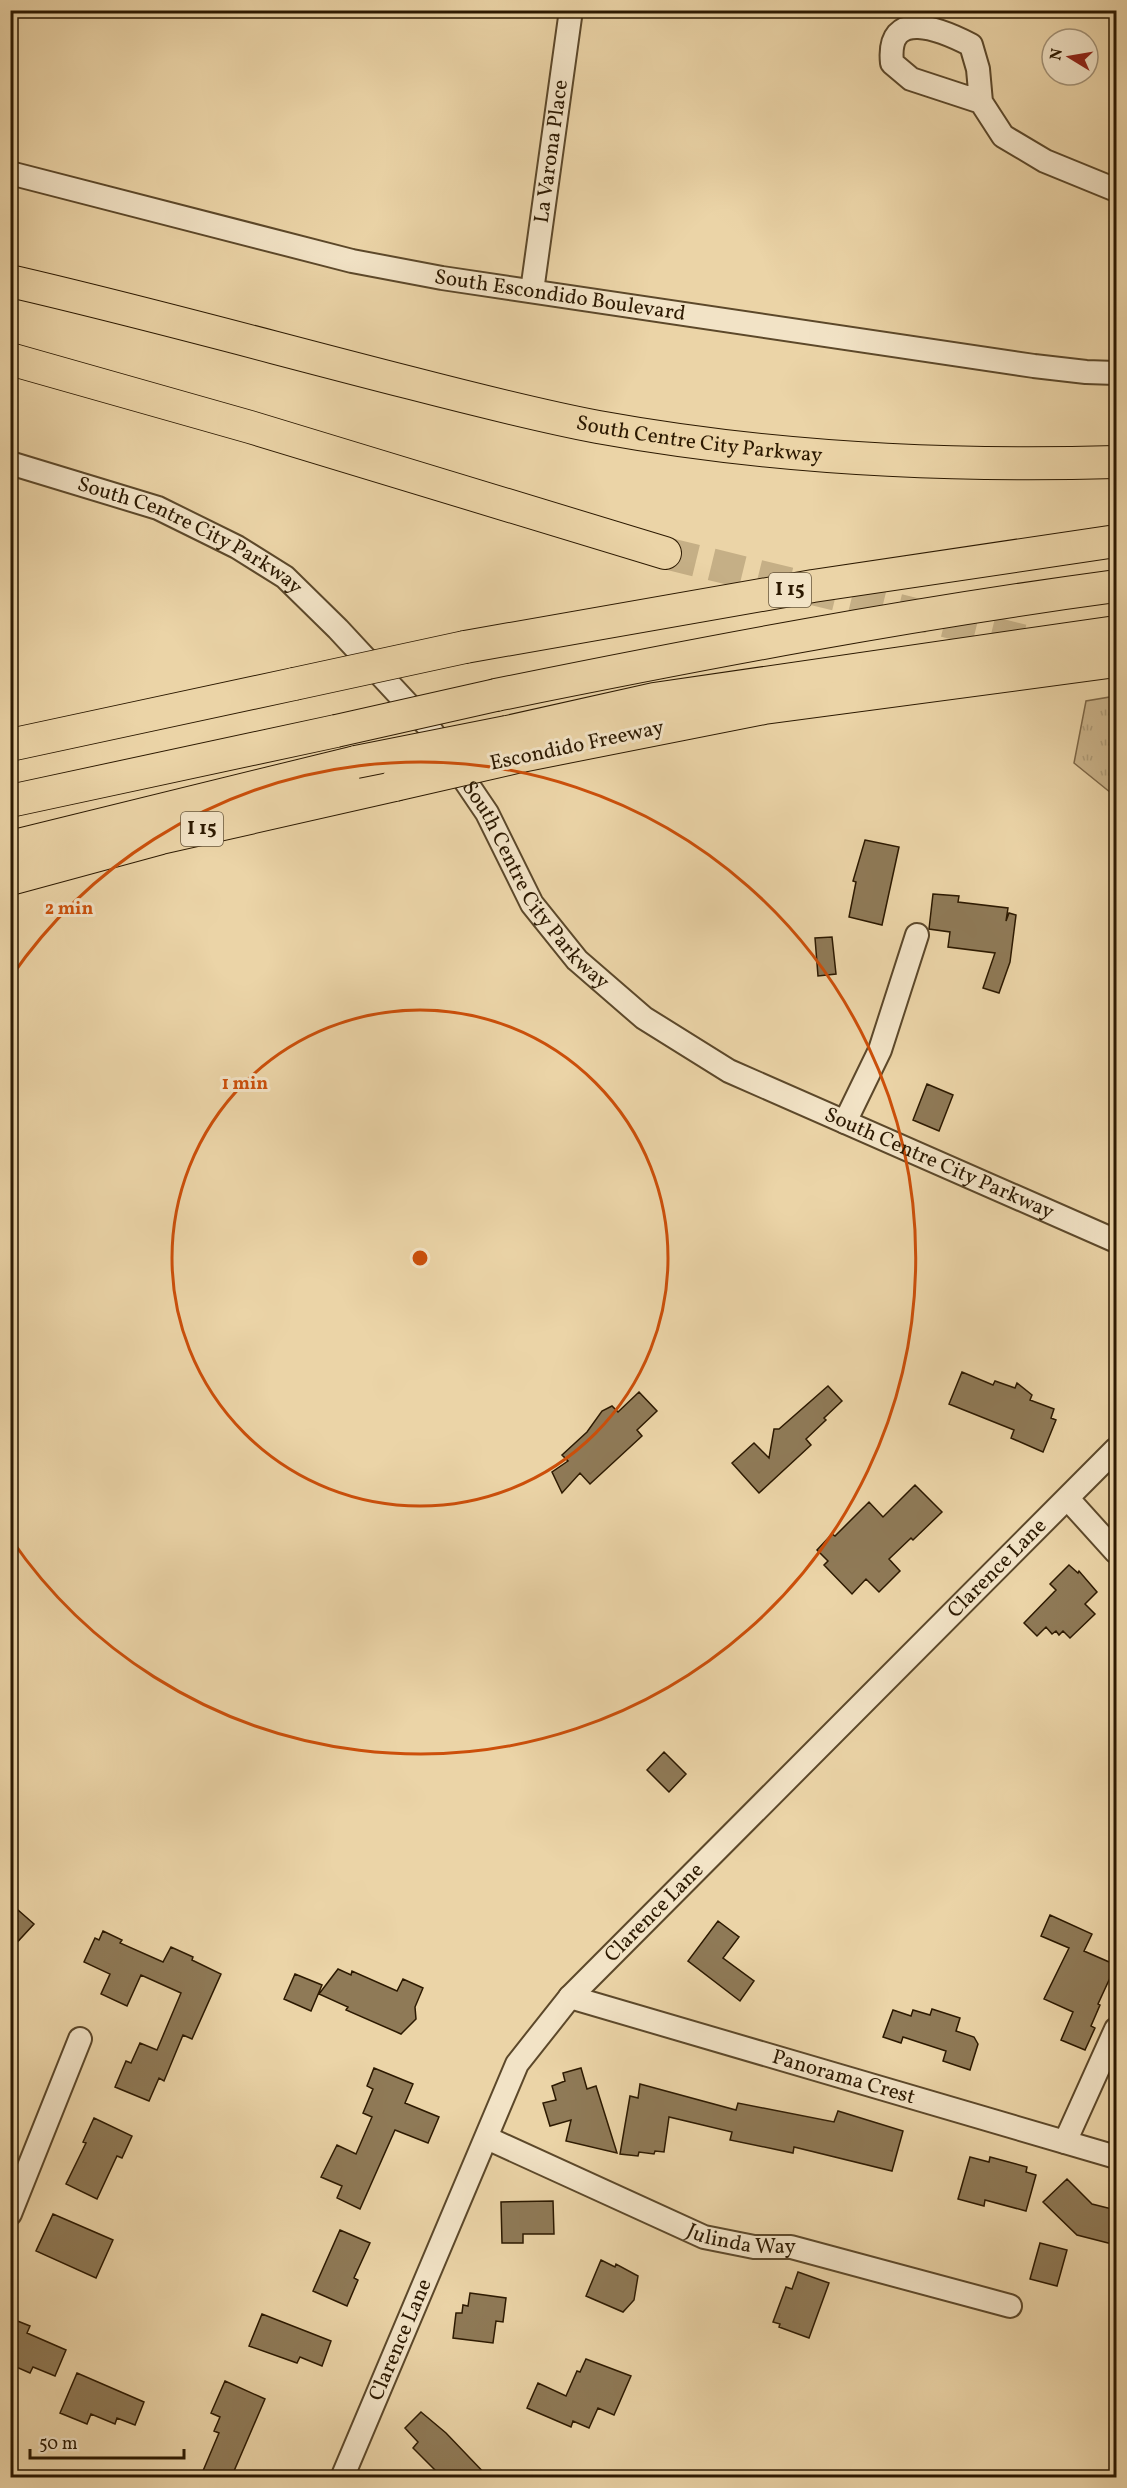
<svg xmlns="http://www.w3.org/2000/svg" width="1127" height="2488" font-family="Vollkorn,serif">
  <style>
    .grass { fill: url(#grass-tufts); stroke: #7c6646; stroke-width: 1.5 }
    .building { fill: #8f7a57; stroke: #2c1901; stroke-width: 1.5 }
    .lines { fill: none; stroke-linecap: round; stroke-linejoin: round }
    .highway-tunnel { stroke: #c5af86; stroke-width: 32; stroke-dasharray: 32 16; stroke-linecap: butt }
    .minor-casing { stroke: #5c482a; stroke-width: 26 }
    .highway-casing { stroke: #2c1901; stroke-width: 34 }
    .minor { stroke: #f2e3c6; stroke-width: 22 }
    .highway { stroke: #ebd4a7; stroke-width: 32 }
    .highway-bridge-casing { stroke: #2c1901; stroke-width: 34; stroke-linecap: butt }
    .highway-bridge { stroke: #ebd4a7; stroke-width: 32 }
    .ring { fill: none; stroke: #cc4f0a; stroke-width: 3 }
    .labels { text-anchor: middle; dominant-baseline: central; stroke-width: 6; stroke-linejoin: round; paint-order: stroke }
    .shield { fill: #f2e3c6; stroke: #67563c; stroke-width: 1.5 }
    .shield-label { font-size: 20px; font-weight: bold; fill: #2c1901 }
    .street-label { font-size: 21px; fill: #2c1901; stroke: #f2e3c6 }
    .centre { fill: #cc4f0a; stroke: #f2e3c6; stroke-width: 3 }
    .ring-label { font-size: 18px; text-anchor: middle; font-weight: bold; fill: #cc4f0a; stroke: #f2e3c6; stroke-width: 6; stroke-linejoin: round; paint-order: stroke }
  </style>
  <defs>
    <pattern id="grass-tufts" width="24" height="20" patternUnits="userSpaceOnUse" patternTransform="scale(1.5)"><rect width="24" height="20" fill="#cbb48b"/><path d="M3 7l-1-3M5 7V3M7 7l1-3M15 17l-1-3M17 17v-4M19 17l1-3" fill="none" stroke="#ae9a76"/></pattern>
  </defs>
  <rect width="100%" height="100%" fill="#ebd4a7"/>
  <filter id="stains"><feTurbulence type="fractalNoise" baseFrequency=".00333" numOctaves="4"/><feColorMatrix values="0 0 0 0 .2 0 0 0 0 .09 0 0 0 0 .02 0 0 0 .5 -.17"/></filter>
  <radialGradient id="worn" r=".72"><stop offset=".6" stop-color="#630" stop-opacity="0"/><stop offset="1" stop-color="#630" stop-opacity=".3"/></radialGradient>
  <!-- grass -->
  <path class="grass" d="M1116 696V797L1074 763 1086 701Z"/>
  <!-- building -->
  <path class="building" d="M865 840 899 847 882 925 849 917 856 882 853 881Z
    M933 894 959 896 958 902 1008 908 1006 921 1009 913 1016 915 1010 962 999 993 983 988 995 953 948 947 950 932 929 929Z
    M832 937 836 974 818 976 815 938Z
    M927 1084 953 1095 939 1131 913 1120Z
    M962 1372 993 1385 995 1381 1015 1388 1017 1383 1032 1395 1030 1400 1054 1409 1051 1418 1056 1420 1043 1452 1011 1438 1014 1430 949 1404Z
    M828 1386 842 1401 824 1418 826 1420 806 1439 811 1445 759 1493 732 1463 754 1443 769 1458 774 1429H779Z
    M639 1392 657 1411 637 1430 642 1436 590 1484 580 1473 562 1493 552 1472 568 1461 562 1455 587 1432 602 1411 612 1406 618 1412Z
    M915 1485 942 1512 913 1540 911 1538 889 1559 900 1571 879 1592 866 1579 852 1594 824 1565 828 1561 817 1550 832 1534 835 1536 869 1502 883 1517Z
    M1069 1565 1078 1573 1079 1571 1097 1592 1085 1604 1095 1614 1070 1638 1063 1631 1059 1635 1056 1631 1052 1634 1046 1627 1037 1636 1024 1623 1056 1590 1050 1584Z
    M664 1752 686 1774 669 1792 647 1770Z
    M10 1903 34 1924 10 1950Z
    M1050 1915 1092 1934 1084 1951 1116 1965 1098 2004 1100 2005 1091 2026 1095 2028 1085 2050 1061 2040 1073 2012 1044 1999 1069 1948 1041 1936Z
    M718 1921 739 1937 723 1958 754 1981 740 2001 688 1961Z
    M103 1931 122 1940 120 1943 163 1962 171 1947 193 1957 192 1960 221 1974 192 2039 183 2035 164 2081 159 2078 149 2101 115 2087 126 2061 131 2063 140 2043 157 2050 181 1993 141 1975 127 2006 101 1994 110 1974 84 1962 95 1938 99 1940Z
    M338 1969 351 1975 352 1971 397 1991 403 1979 423 1988 415 2007 416 2019 401 2034 346 2010 348 2007 319 1994Z
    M295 1974 322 1985 311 2011 284 1999Z
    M932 2009 960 2018 956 2031 974 2037 978 2044 970 2070 943 2061 946 2051 903 2037 901 2043 883 2037 893 2010 911 2016 913 2010 930 2015Z
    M374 2068 413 2084 405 2103 439 2117 428 2143 395 2130 360 2209 337 2198 342 2186 321 2177 337 2145 356 2154 372 2117 363 2113 373 2089 367 2086Z
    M581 2068 587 2089 596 2086 617 2153 566 2141 571 2120 550 2126 543 2103 556 2100 552 2086 565 2081 563 2073Z
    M640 2084 736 2110 738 2103 834 2122 838 2111 903 2131 892 2171 794 2147 793 2153 730 2140 732 2132 669 2117 664 2152 655 2151 654 2154 639 2152 638 2156 620 2154 630 2096 638 2098Z
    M94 2118 132 2136 122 2158 117 2156 97 2199 66 2184 86 2143 83 2142Z
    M970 2157 989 2162 990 2157 1027 2167 1026 2172 1036 2175 1026 2211 985 2200 984 2206 958 2199Z
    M1067 2179 1092 2204 1116 2210V2245L1077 2235 1043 2202Z
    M553 2201 554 2234H523V2243H502L501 2202Z
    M53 2214 113 2240 96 2278 36 2251Z
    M340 2230 370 2243 354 2278 358 2280 347 2306 313 2291Z
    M1040 2243 1067 2250 1057 2286 1030 2279Z
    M601 2260 615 2267 616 2264 638 2276 634 2300 623 2312 586 2296Z
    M798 2272 829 2283 809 2338 779 2327 780 2324 773 2322 786 2287 792 2289Z
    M470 2293 506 2298 503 2322 496 2321 493 2343 453 2338 456 2313H462L463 2305 468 2306Z
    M262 2314 331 2341 322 2366 300 2357 297 2363 249 2346Z
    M10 2318 30 2326 27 2333 66 2350 55 2376 33 2367 30 2373 14 2366 10 2373Z
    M586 2359 631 2376 614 2415 598 2408 589 2428 573 2421 571 2427 527 2408 538 2383 566 2396 577 2371 580 2372Z
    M77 2373 144 2402 135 2425 117 2418 115 2424 91 2414 87 2424 60 2413Z
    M225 2381 265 2399 231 2478H200L219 2433 214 2431 220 2417 211 2413Z
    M421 2412 446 2433 489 2478H443L413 2448 418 2442 405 2428Z"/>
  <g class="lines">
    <!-- highway-tunnel -->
    <path class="highway-tunnel" d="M665 553 1034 643"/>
    <!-- minor casing -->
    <g class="minor-casing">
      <g id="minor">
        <path d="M981 102 911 79 892 63C886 6 942 30 971 45L978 69 981 102 1003 136 1045 161 1116 190"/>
        <path id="s1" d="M10 173 352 261 442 278 1034 366 1086 372 1116 373"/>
        <path id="s2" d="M532 291 571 10"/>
        <path id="s3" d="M10 463 158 508 237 547 285 577 338 629 428 726 487 813 532 904 577 960 644 1018 729 1071 1116 1241"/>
        <path d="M845 1122 880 1050 917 935"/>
        <path d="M1068 1499 1116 1552"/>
        <path id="s4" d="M570 1997 1116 2157"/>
        <path id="s5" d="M487 2138 704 2237 754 2247H791L1010 2306"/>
        <path d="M1065 2142 1116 2029"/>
        <path d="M10 2214 80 2039"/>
        <path id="s6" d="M342 2478 517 2064 570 1997 1116 1449"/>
      </g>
    </g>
    <!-- highway casing -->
    <g class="highway-casing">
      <g id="highway">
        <path id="s7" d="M10 281C145 312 277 349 411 383 473 399 535 415 598 427 769 458 943 467 1116 462"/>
        <path d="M10 359 250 427 665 553"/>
        <path d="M465 647 813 586 1116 541"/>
        <path d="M496 695C702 653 908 614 1116 586"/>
        <path d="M507 732 654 699 1116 632"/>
        <path d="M10 745 294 684"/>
        <path d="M521 756 764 708 1116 661"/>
        <path d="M10 801 336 731"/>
        <path d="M10 847 356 762"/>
        <path d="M10 879 161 838 395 785"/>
      </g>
    </g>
    <!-- minor -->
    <use href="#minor" class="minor"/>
    <!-- highway -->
    <use href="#highway" class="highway"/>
    <!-- highway-bridge casing -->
    <g class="highway-bridge-casing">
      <path id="highway-bridge" d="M294 684 465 647
        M336 731 496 695
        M356 762 507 732
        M395 785 521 756"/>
    </g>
    <!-- highway-bridge -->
    <use href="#highway-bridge" class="highway-bridge"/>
  </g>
  <!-- distance rings -->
  <g class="ring">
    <circle cx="420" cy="1258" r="248"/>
    <path d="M11 977A496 496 0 1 1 11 1539"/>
  </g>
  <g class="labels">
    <!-- shield labels -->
    <g class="shield">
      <rect x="769" y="573" width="42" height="34" rx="4.5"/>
      <rect x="181" y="812" width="42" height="34" rx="4.5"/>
    </g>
    <g class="shield-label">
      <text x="790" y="590">I 15</text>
      <text x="202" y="829">I 15</text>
    </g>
    <!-- street labels -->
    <g class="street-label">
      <text stroke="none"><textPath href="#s2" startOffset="141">La Varona Place</textPath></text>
      <text stroke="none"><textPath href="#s1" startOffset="564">South Escondido Boulevard</textPath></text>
      <text stroke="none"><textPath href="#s7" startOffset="708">South Centre City Parkway</textPath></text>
      <text stroke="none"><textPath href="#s3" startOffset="195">South Centre City Parkway</textPath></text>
      <text transform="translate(577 746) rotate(-12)">Escondido Freeway</text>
      <text stroke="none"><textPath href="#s3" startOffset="699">South Centre City Parkway</textPath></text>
      <text stroke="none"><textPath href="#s3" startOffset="1203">South Centre City Parkway</textPath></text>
      <text stroke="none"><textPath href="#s6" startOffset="1140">Clarence Lane</textPath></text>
      <text stroke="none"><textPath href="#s6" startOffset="654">Clarence Lane</textPath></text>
      <text stroke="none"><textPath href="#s4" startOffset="285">Panorama Crest</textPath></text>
      <text stroke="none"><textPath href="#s5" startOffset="276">Julinda Way</textPath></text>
      <text stroke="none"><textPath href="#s6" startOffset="150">Clarence Lane</textPath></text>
    </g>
  </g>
  <circle cx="420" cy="1258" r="9" class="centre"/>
  <g class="ring-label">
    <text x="69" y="914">2 min</text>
    <text x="245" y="1089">1 min</text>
  </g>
  <!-- margin -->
  <rect width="1127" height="2488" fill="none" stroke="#ebd4a7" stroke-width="36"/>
  <rect x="12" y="12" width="1103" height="2464" fill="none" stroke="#2c1901" stroke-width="3"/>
  <rect x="18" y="18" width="1091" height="2452" fill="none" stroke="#2c1901" stroke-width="1.5"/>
  <!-- north arrow -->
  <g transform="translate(1070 57) rotate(281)"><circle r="28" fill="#f2e3c6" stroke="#a39277" stroke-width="1.5"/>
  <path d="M0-4.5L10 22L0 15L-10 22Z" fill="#8f2418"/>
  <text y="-9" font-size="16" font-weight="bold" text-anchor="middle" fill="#2c1901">N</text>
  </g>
  <!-- scale -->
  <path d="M30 2449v9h154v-9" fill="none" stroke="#2c1901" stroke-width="3"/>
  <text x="39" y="2449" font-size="18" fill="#2c1901" stroke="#f2e3c6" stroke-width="4.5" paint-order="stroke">50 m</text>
  <rect width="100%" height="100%" filter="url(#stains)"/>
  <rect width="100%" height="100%" fill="url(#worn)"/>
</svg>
